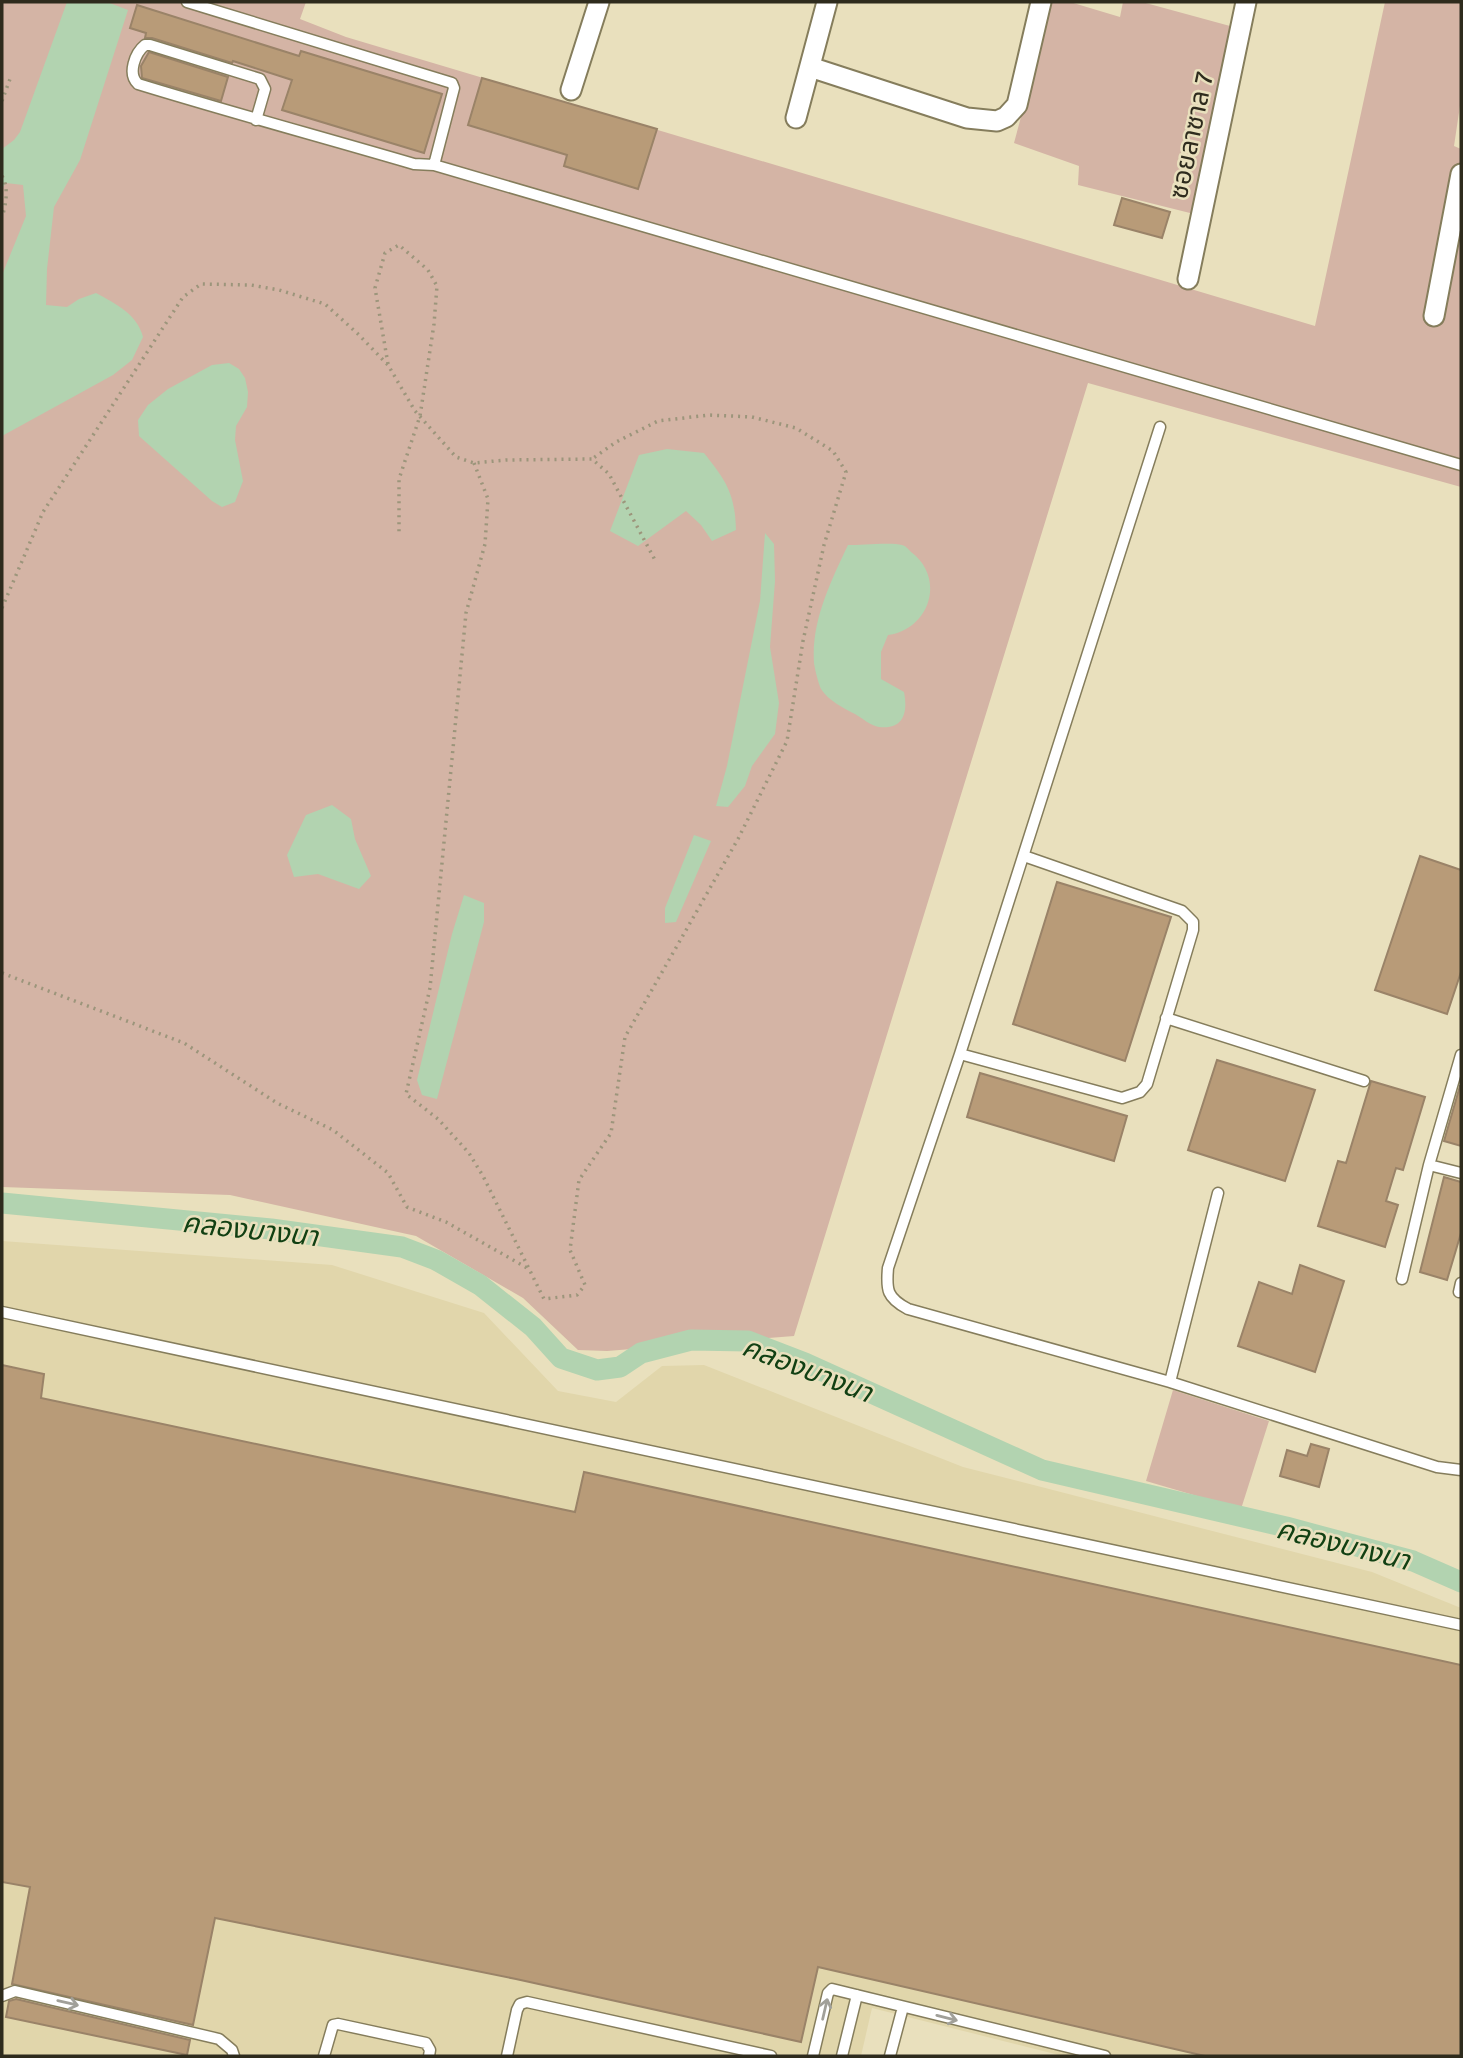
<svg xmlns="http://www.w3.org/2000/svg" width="1463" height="2058" font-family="Signika,'Noto Sans Thai',sans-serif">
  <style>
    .built { fill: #e1d6ab }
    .green { fill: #d4b4a5 }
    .water { fill: #b2d3b0 }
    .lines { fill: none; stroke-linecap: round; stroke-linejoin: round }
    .canal { stroke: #b2d3b0; stroke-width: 21 }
    .building { fill: #b89b78; stroke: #9a8368; stroke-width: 2 }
    .service-casing { stroke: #857d5c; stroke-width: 13 }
    .minor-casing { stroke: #857d5c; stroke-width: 23 }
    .path { stroke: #9c957b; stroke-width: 3.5; stroke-dasharray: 2 5; stroke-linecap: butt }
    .service { stroke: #fff; stroke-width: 10 }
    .minor { stroke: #fff; stroke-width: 19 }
    .oneway { stroke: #a1a099 }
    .labels { text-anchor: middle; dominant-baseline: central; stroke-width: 5; stroke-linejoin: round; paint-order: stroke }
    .street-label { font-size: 26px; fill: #2e2b1d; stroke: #e9e0bd }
    .water-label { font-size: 28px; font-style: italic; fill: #114013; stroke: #e9e0bd }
  </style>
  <rect width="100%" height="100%" fill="#e9e0bd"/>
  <!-- built -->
  <path class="built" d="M2 1241 332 1265 484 1313 558 1391 616 1402 662 1366 704 1365 963 1467 1372 1572 1461 1608V2056H1063L872 2008 861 2056H2Z"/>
  <!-- green -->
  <path class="green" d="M2 2H306L300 19 346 37 1315 326 1385 2H1461V99L1454 146 1461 149V487L1088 383 794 1336 607 1351 578 1350 523 1298 416 1236 230 1195 2 1187Z
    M1052 2H1070L1120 17 1123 2H1142L1230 26 1194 214 1078 185 1079 166 1014 143Z
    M1173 1390 1269 1421 1241 1509 1146 1481Z"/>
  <!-- water -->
  <path class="water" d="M67 2H107L128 10 80 160 54 207 47 269 46 305 67 307 79 299 96 293C116 304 137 314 143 337L132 360 113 375 2 436V275L26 216 23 185 6 183 2 188V149L14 140 20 132Z
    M229 363 239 369 245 378 248 392 247 407 236 426 235 440 243 481 235 502 222 507 212 501 139 436 138 420 148 405 168 389 212 365Z
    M667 449 704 453C726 481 735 493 736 530L712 541 701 525 686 511 638 546 610 531 639 455Z
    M765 533 774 544 775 581 770 647 779 703 775 734 752 766 745 786 728 807 716 806 727 766 760 601Z
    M848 545C860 545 893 542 902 545 906 546 908 549 911 552 946 578 930 629 888 635L881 652V679L904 692C908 712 904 730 879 727 871 726 862 718 855 714 843 708 829 701 821 689 818 682 815 670 814 663 811 621 831 581 848 545Z
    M332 805 351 819 355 839 371 876 359 889 318 874 294 877 287 855 306 815Z
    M694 835 711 841 676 922 665 923V908Z
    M464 895 484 903V922L437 1099 422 1095 417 1080 452 934Z"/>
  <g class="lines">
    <!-- canal -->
    <path class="canal" d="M2 1203 271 1229 402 1247 436 1260 480 1285 533 1327 561 1358 597 1370 620 1367 641 1353 691 1340 748 1341 805 1363 1042 1470 1286 1527 1413 1561 1461 1582"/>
  </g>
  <!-- building -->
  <path class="building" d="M137 5 299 56 301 51 442 94 424 153 282 110 292 80 233 61 232 63 152 38H145L146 33 130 28Z
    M149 52 228 77 221 101 142 78 141 66Z
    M482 78 657 129 638 189 564 166 567 155 468 125Z
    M1122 198 1170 212 1162 238 1114 225Z
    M1420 856 1461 870V972L1447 1014 1375 990Z
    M1057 882 1171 917 1125 1061 1013 1024Z
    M1217 1060 1315 1090 1285 1181 1188 1150Z
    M980 1073 1127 1116 1114 1161 967 1117Z
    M1371 1081 1425 1097 1403 1170 1396 1168 1386 1201 1398 1205 1385 1247 1318 1226 1338 1161 1346 1163Z
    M1460 1086H1461V1146L1444 1141Z
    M1444 1177 1461 1182V1233L1447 1280 1420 1272Z
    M1300 1265 1344 1281 1315 1372 1238 1346 1259 1282 1292 1294Z
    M2 1365 44 1374 41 1398 575 1512 584 1472 1461 1665V2056H1205L818 1967 801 2042 516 1979 215 1918 193 2025 12 1984 30 1887 2 1882Z
    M1311 1444 1329 1449 1319 1487 1280 1476 1287 1450 1307 1456Z
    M16 1999 190 2040 187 2055 6 2017 9 2001Z"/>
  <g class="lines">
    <!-- service casing -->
    <g class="service-casing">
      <path id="service" d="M187 2 452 83 454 88 434 165
        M256 120 265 89 260 79 150 45H145C135 53 127 74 138 84 229 112 322 137 414 164L434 165 1461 465
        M1160 427 960 1054 888 1268C886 1290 887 1298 908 1309L1170 1382 1437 1467 1461 1470
        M1166 1018 1364 1081
        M960 1054 1122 1098 1140 1092 1147 1084 1193 930V922L1182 911 1024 856
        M1429 1165 1461 1173
        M1402 1279 1429 1165 1461 1055
        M1459 1292 1461 1283
        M2 1312 1461 1625
        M1170 1382 1218 1193
        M2 1996 15 1991 219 2039 232 2050 234 2056
        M324 2056 333 2025 338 2024 426 2043 430 2050 429 2056
        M507 2056 517 2010 520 2004 527 2002 771 2056
        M813 2056 828 1993 832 1989 1105 2056
        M842 2056 857 1995
        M890 2056 903 2007"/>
    </g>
    <!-- minor casing -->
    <g class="minor-casing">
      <path id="minor" d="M810 67 967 118 997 121 1006 117 1017 105 1041 2
        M571 90 599 2
        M796 118 827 2
        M1188 279 1246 2
        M1434 316 1461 174"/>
    </g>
    <!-- path -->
    <path class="path" d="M2 101 10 79
      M2 176C9 187 6 205 2 217
      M388 364 375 288 385 253 399 245 428 270 437 286 434 324 420 416 399 479V534
      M474 463 488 499 485 544 466 613 430 988 406 1094 438 1119 469 1153 483 1176 544 1299 577 1295 585 1285 570 1250 579 1180 611 1133 625 1037 738 839 787 741 803 641 824 545 846 472 833 451 796 428 752 417 709 415 658 421 616 442 592 459
      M2 608 43 512 183 297 201 284 251 285 279 290 325 304 358 334 388 365 415 411 456 457 474 463 506 460 592 459 609 474 655 560
      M2 973 184 1043 277 1103 333 1130 388 1173 407 1207 446 1222 529 1269"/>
    <!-- service -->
    <use href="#service" class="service"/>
    <!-- minor -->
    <use href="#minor" class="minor"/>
  </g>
  <!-- one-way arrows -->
  <defs><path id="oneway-shaft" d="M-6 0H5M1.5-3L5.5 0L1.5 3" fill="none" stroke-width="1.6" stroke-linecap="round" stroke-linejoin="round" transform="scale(1.75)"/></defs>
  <g class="oneway">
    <use href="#oneway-shaft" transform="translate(68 2003) rotate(13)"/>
    <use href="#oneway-shaft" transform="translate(825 2009) rotate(-77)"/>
    <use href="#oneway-shaft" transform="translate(947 2018) rotate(14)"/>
  </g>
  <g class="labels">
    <!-- street labels -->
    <g class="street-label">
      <text transform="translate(1192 135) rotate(-78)">ซอยลาซาล 7</text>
    </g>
    <!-- water labels -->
    <g class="water-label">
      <text transform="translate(250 1230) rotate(6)">คลองบางนา</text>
      <text transform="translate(807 1370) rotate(21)">คลองบางนา</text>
      <text transform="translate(1343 1545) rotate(14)">คลองบางนา</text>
    </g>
  </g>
  <!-- border -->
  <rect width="1463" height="2058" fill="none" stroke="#2e2b1d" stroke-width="7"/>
</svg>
